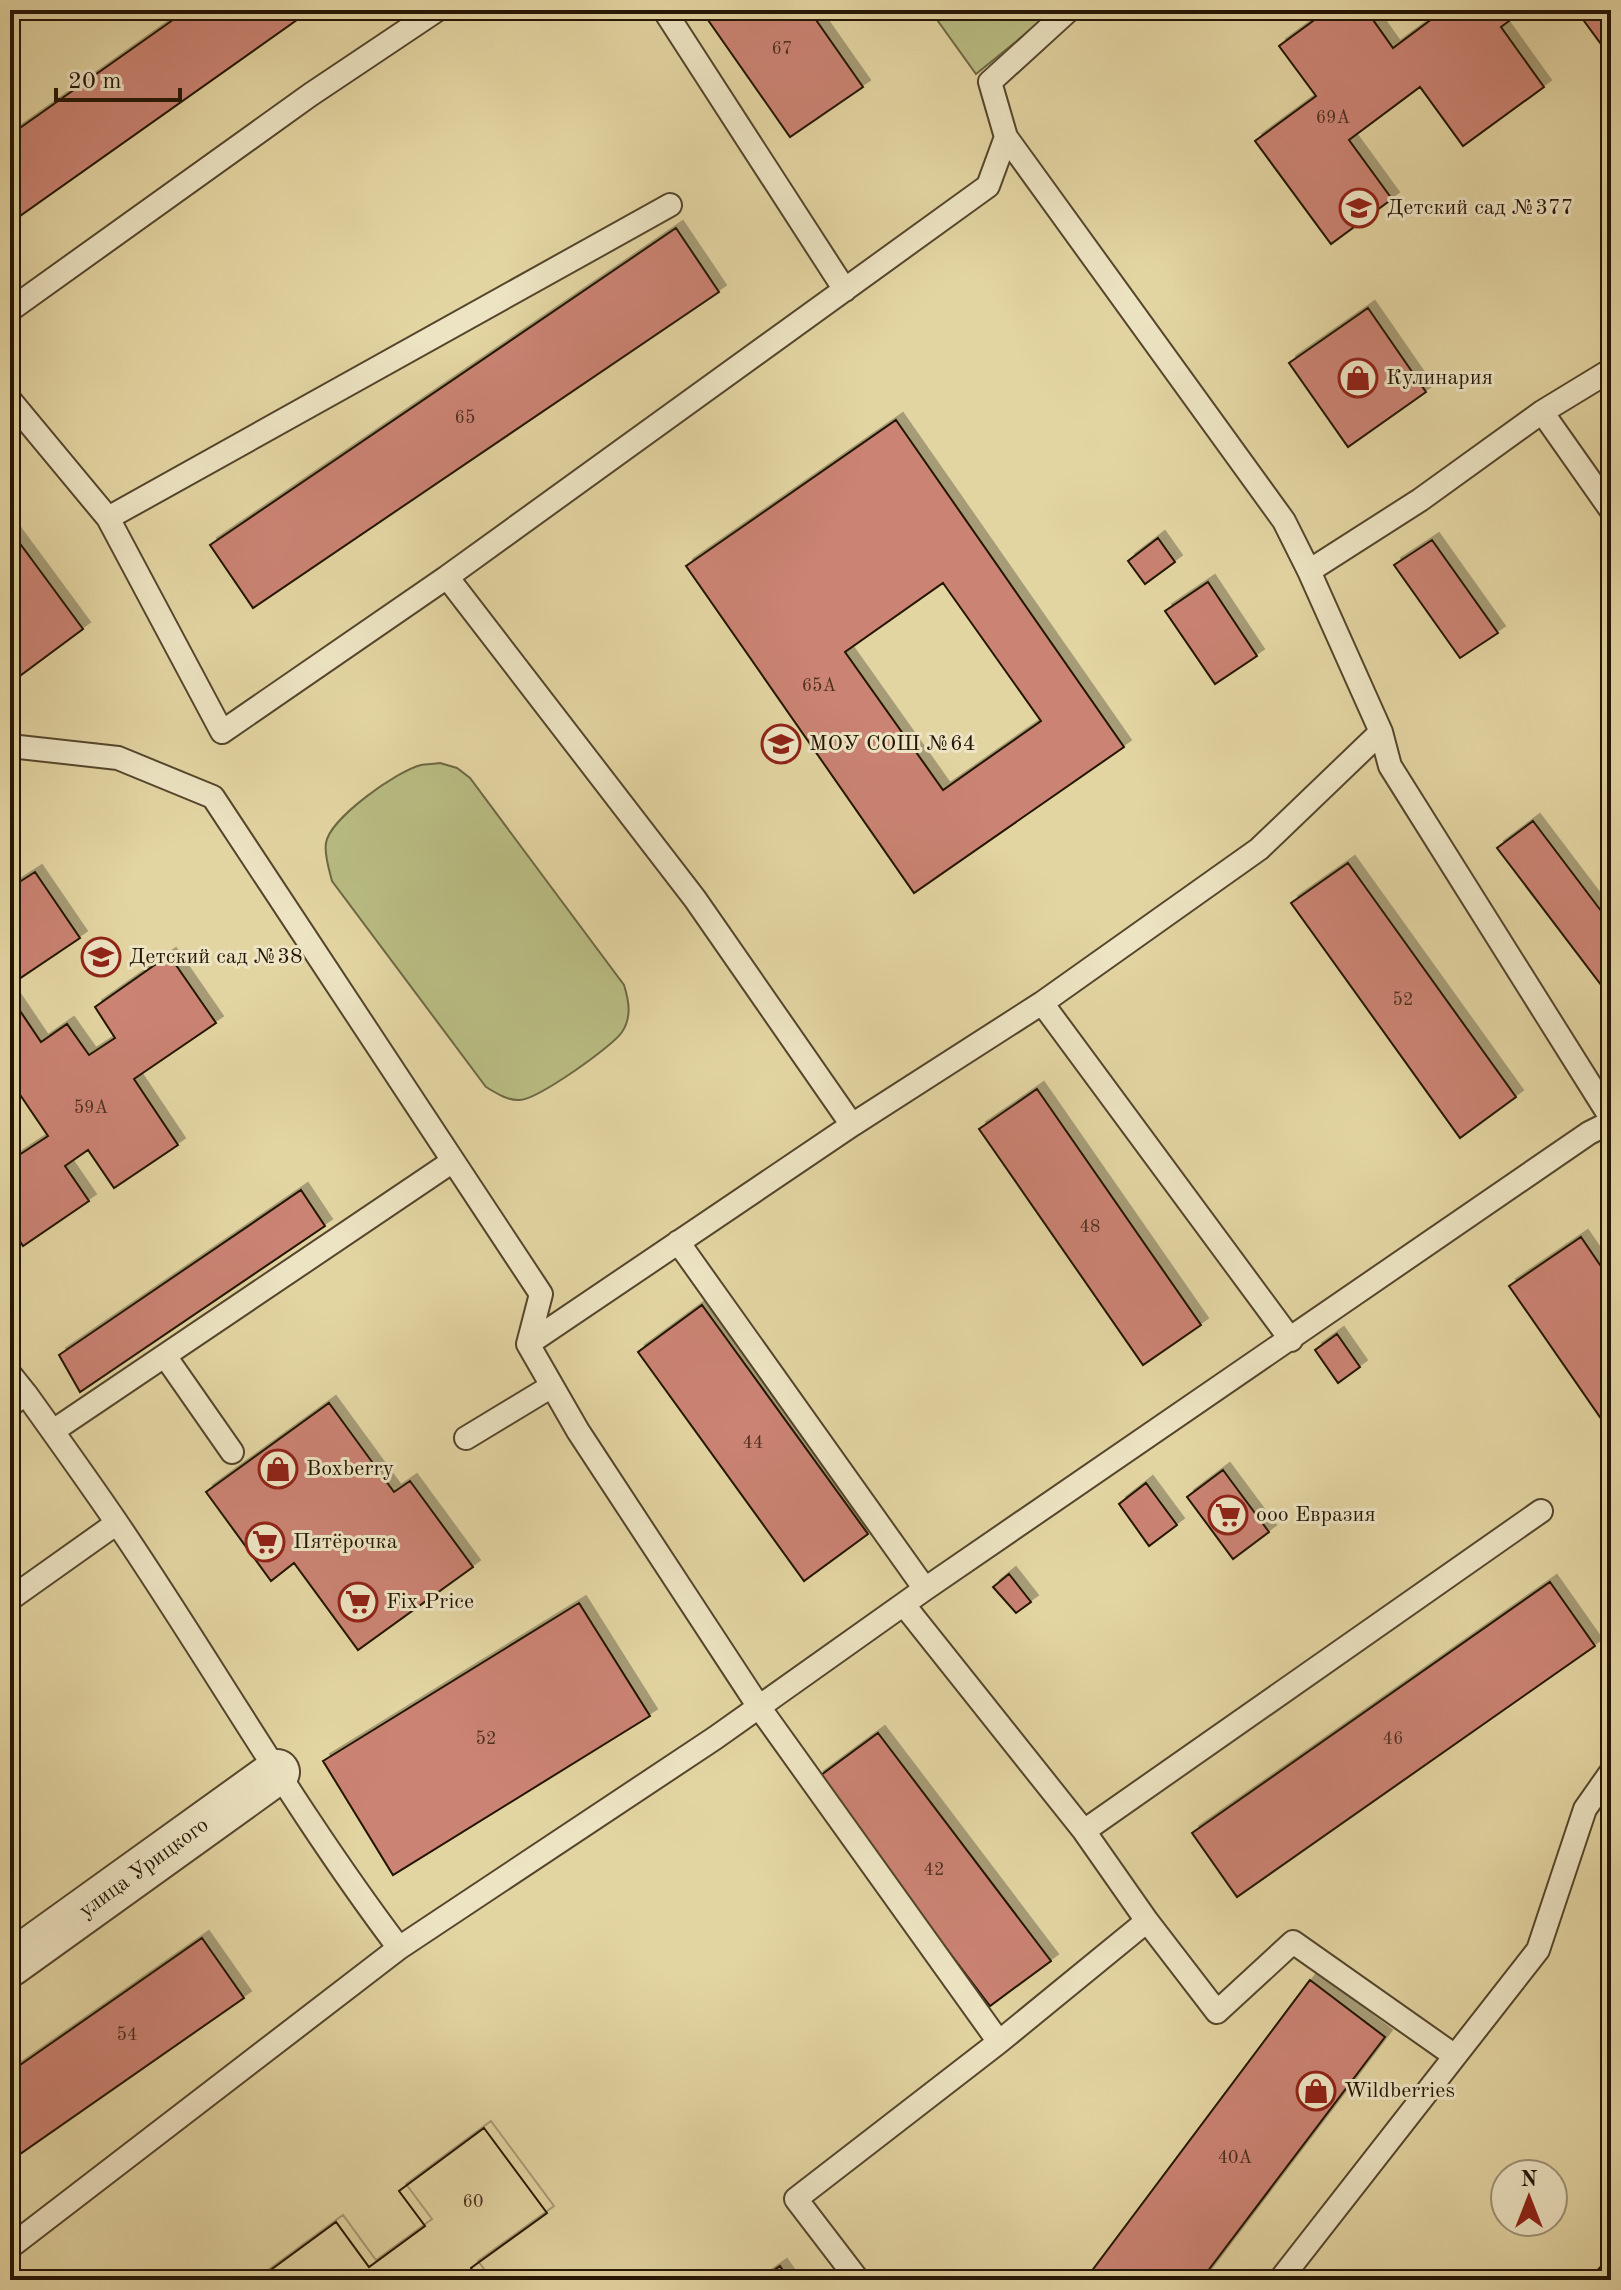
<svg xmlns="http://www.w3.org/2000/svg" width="1621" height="2290" font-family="'Old Standard TT',serif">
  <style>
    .green { fill: #b8bc82; stroke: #6e6844; stroke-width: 2 }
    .building { fill: #cb8373; stroke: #241505; stroke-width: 2; fill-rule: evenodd; filter: url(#shadow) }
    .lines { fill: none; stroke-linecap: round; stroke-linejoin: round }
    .service-casing { stroke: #54452c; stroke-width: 26 }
    .minor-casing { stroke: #54452c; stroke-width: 48 }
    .service { stroke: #ede4c3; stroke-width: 22 }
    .minor { stroke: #ede4c3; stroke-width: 44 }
    .labels { text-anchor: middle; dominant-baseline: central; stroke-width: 6; stroke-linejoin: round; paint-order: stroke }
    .number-label { font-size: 18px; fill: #4e3020 }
    .poi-label { font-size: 22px; fill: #241505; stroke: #ede4c3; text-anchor: start }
    .street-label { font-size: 22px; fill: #241505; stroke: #ede4c3 }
  </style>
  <defs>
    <filter id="shadow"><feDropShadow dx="7" dy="-7" stdDeviation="0" flood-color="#0004"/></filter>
  </defs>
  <rect width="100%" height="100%" fill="#e3d5a2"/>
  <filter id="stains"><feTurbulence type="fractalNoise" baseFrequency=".0025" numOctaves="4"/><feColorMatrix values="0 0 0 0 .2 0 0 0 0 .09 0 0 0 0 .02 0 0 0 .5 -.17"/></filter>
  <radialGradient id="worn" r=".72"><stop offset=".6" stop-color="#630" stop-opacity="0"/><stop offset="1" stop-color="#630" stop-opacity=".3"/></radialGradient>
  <!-- green -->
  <path class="green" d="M930 10H1055L976 74Z
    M440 763 457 768 470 778 624 985C629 1001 632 1017 622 1032 612 1047 538 1099 520 1100 508 1101 496 1093 486 1087L332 881C329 869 324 855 326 843 330 818 397 771 421 765 427 764 434 764 440 763Z"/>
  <!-- building -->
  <path class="building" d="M187 10H311L10 223V135Z
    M701 10H809L863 87 790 137Z
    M1328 10H1366L1393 48 1444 10H1524L1501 27 1544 87 1463 146 1420 87 1349 140 1392 199 1331 244 1255 141 1316 96 1279 46Z
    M1576 10H1611V37L1601 44Z
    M676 228 719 292 253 608 210 545Z
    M1368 308 1426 392 1348 447 1289 363Z
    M896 420 1124 747 914 893 686 566ZM943 583 1041 721 943 790 845 652Z
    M10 530 83 629 13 681 10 677Z
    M1158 538 1175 562 1145 584 1128 561Z
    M1432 540 1498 633 1460 658 1394 565Z
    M1208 582 1257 656 1215 684 1165 611Z
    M1533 821 1611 924V998L1497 848Z
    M1348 863 1516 1097 1460 1138 1291 903Z
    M35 872 80 938 10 985V888Z
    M169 955 216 1023 134 1079 178 1145 114 1188 88 1150 65 1166 89 1201 23 1246 10 1226V1161L48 1136 10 1080V996L41 1042 67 1024 89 1055 115 1038 95 1007Z
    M1037 1089 1201 1325 1143 1365 979 1129Z
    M301 1190 325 1226 80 1392 59 1355Z
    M1581 1237 1611 1281V1433L1509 1286Z
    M702 1305 868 1534 804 1581 638 1352Z
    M1337 1334 1360 1367 1338 1383 1315 1350Z
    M329 1403 394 1492 410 1481 473 1567 358 1650 294 1563 271 1581 206 1492Z
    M1223 1470 1269 1532 1233 1559 1187 1497Z
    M1146 1483 1177 1525 1149 1546 1119 1504Z
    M1009 1574 1031 1602 1016 1613 993 1587Z
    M1550 1582 1595 1646 1237 1897 1192 1833Z
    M579 1603 650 1716 393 1875 323 1761Z
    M878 1733 1051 1961 990 2006 817 1778Z
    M202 1938 244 1998 10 2161V2072Z
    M1310 1980 1385 2037 1201 2280H1085Z
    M484 2128 547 2213 471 2268 480 2280H257L336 2222 369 2267 425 2226 399 2191Z
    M484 2128 547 2213 471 2268 480 2280H257L336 2222 369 2267 425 2226 399 2191Z
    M1611 2255V2280H1589Z
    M780 2266 790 2280H760Z"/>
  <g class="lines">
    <!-- service casing -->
    <g class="service-casing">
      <path id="service" d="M664 10 845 290
        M1069 10 990 82 1006 137 1284 521 1309 571 1381 732 1390 766 1611 1118
        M10 310 310 95 437 10
        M10 400 108 518 222 732 447 577 988 186 1006 137
        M1542 412 1611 510
        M108 518 670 205
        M1309 571 1420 500 1542 412 1611 370
        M447 577 695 899 852 1125
        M10 746 118 758 213 797 541 1294 528 1344 852 1125 1042 1003 1259 849 1381 732
        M1042 1003 1291 1340
        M678 1242 925 1589
        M528 1344 578 1431 759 1707 999 2042
        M165 1356 232 1452
        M10 1374 26 1394
        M10 1405 26 1394C56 1436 87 1479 117 1523 212 1663 296 1812 399 1948
        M53 1431 453 1161
        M466 1438 552 1386
        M10 1599 117 1523
        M904 1605 1084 1831 1541 1511
        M1147 1921 1217 2012 1293 1942 1455 2056
        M10 2247 399 1948 715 1738 925 1589 1589 1133 1611 1122
        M858 2280 796 2199 999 2042 1147 1921 1084 1831
        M1280 2280 1538 1950 1585 1809 1611 1772"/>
    </g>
    <!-- minor casing -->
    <g class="minor-casing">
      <path id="minor" d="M10 1964 277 1772"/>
    </g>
    <!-- service -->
    <use href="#service" class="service"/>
    <!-- minor -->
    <use href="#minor" class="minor"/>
  </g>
  <!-- icons -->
  <defs>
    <g id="school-ring" transform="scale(2)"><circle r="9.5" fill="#ede4c3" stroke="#8f2418" stroke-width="1.5"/><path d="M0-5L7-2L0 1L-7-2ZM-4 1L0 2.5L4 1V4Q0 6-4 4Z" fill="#8f2418"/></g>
    <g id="shop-ring" transform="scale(2)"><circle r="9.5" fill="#ede4c3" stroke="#8f2418" stroke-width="1.5"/><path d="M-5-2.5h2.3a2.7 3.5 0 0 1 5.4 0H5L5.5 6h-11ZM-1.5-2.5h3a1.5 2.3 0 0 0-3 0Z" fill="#8f2418"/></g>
    <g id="supermarket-ring" transform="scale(2)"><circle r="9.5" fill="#ede4c3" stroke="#8f2418" stroke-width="1.5"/><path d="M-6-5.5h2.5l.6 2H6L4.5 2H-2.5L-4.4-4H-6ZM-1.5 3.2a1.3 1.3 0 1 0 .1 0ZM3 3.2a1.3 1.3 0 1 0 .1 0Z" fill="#8f2418"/></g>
  </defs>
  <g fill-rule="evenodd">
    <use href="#school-ring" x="1359" y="208"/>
    <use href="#shop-ring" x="1358" y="378"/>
    <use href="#school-ring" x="781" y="744"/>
    <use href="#school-ring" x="101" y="957"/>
    <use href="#shop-ring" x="278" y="1469"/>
    <use href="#supermarket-ring" x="1228" y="1515"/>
    <use href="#supermarket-ring" x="265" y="1542"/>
    <use href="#supermarket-ring" x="358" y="1602"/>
    <use href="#shop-ring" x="1316" y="2091"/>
  </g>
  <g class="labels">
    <!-- number labels -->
    <g class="number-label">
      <text x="782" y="49">67</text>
      <text x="1333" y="118">69А</text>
      <text x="465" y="418">65</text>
      <text x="819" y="686">65А</text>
      <text x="1403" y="1000">52</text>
      <text x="91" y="1108">59А</text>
      <text x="1090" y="1227">48</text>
      <text x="753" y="1443">44</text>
      <text x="486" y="1739">52</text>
      <text x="1393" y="1739">46</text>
      <text x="934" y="1870">42</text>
      <text x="127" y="2035">54</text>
      <text x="1235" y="2158">40А</text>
      <text x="473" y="2202">60</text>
    </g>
    <!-- poi labels -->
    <g class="poi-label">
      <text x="1387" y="208">Детский сад №377</text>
      <text x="1386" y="378">Кулинария</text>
      <text x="809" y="744">МОУ СОШ №64</text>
      <text x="129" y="957">Детский сад №38</text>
      <text x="306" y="1469">Boxberry</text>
      <text x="1256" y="1515">ооо Евразия</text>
      <text x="293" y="1542">Пятёрочка</text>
      <text x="386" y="1602">Fix Price</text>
      <text x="1344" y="2091">Wildberries</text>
    </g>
    <!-- street labels -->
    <g class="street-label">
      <text transform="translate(144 1868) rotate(-36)">улица Урицкого</text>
    </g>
  </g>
  <!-- margin -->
  <rect width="1621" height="2290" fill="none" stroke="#e3d5a2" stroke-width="40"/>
  <rect x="12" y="12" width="1597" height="2266" fill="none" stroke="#241505" stroke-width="4"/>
  <rect x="20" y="20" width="1581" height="2250" fill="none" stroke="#241505" stroke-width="2"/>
  <!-- north arrow -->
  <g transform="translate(1529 2198)"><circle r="38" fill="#ede4c3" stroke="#9d9177" stroke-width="2"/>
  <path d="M0-6L14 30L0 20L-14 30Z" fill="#8f2418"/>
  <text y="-12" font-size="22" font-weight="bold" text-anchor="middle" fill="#241505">N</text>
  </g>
  <!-- scale -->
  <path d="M56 88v12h124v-12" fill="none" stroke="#241505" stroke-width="4"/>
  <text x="68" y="88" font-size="24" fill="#241505" stroke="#ede4c3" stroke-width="6" paint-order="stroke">20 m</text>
  <rect width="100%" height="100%" filter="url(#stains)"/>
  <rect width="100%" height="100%" fill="url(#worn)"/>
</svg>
